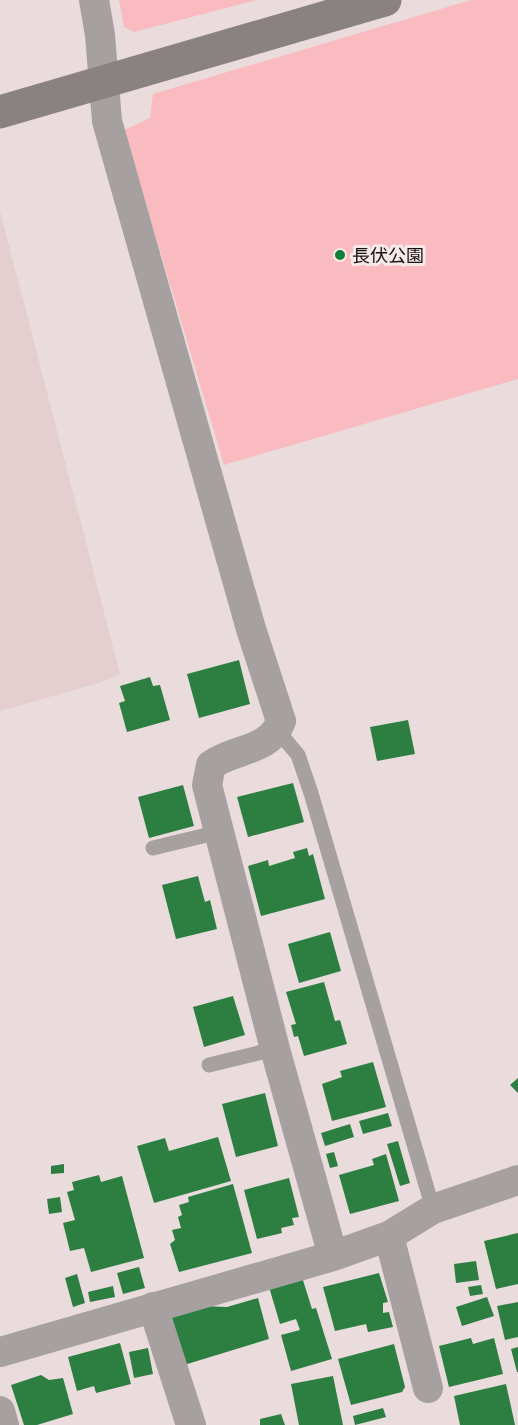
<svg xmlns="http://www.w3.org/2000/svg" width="518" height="1425" font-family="Mulish,'Noto Sans JP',sans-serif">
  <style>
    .built { fill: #e5cecf }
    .green { fill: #fabbc0 }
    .building { fill: #2d7f41 }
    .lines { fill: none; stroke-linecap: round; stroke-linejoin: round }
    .lane { stroke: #a6a0a0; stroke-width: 15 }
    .street { stroke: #a6a0a0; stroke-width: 30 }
    .secondary { stroke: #8a8181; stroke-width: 33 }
    .poi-dot { fill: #107f36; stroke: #f8e9e9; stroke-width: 2 }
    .labels { text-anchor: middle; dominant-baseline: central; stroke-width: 6; stroke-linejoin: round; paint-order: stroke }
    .poi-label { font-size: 18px; fill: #181313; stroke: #f8e9e9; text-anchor: start }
  </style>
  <rect width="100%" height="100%" fill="#eadbdc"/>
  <!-- built -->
  <path class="built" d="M0 211 120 674 102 682 0 711Z"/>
  <!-- green -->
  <path class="green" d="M119 0H257L134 32 124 27Z
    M471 0H518V379L224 465 124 130 150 118 153 94Z"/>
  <!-- building -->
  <path class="building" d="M239 660 250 704 199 718 187 674Z
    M150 677 153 686 160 685 170 720 127 732 119 703 125 701 120 686Z
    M408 720 415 754 377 761 370 727Z
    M293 783 304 822 248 837 237 797Z
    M183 785 194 826 149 838 138 797Z
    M307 848 309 856 313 854 325 899 261 916 248 866 268 860 269 866 295 858 293 852Z
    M198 876 205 902 210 900 217 929 176 939 162 885Z
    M330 932 341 971 299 983 288 944Z
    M324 982 335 1021 340 1020 347 1044 304 1056 298 1036 294 1037 291 1025 296 1024 286 992Z
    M233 996 245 1035 204 1047 193 1007Z
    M373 1062 386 1107 332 1121 322 1084 342 1077 340 1071Z
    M518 1078V1093L510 1085Z
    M265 1093 278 1146 236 1157 222 1104Z
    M388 1113 392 1126 363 1134 359 1121Z
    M350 1124 354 1137 325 1146 321 1133Z
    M218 1137 231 1181 154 1203 137 1146 165 1138 169 1151Z
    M398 1141 410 1183 400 1186 387 1144Z
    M334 1152 338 1166 330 1168 326 1154Z
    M386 1154 399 1201 350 1214 339 1175 374 1165 372 1159Z
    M64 1164V1173L51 1174V1166Z
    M99 1175 101 1182 122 1176 144 1258 91 1272 84 1248 70 1251 63 1223 75 1220 67 1192 74 1190 72 1182Z
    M289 1178 299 1217 292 1218 294 1225 281 1228 282 1233 257 1239 244 1190Z
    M233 1184 252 1253 179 1272 170 1244 175 1240 172 1230 181 1228 178 1217 182 1215 179 1205 189 1202 188 1197Z
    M60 1197 62 1212 49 1214 47 1199Z
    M518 1233V1284L496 1289 484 1241Z
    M476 1261 479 1280 456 1283 454 1264Z
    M139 1267 145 1288 123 1294 117 1273Z
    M379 1273 388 1302 383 1303V1313L389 1312 393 1327 368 1332 366 1324 335 1331 323 1287Z
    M77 1274 85 1303 73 1307 65 1278Z
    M302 1277 312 1309 316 1308 332 1359 291 1371 281 1335 300 1330 296 1319 280 1324 269 1287Z
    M481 1285 483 1294 470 1296 468 1287Z
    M113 1286 115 1297 90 1302 88 1292Z
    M487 1297 494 1316 462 1326 456 1307Z
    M258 1298 269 1339 184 1365 170 1315 204 1306 227 1307Z
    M518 1302V1337L505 1340 497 1306Z
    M471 1338 473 1344 494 1338 503 1374 449 1387 439 1346Z
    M120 1343 131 1384 96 1393 94 1386 77 1391 68 1357Z
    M394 1344 405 1387 402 1392 351 1405 338 1359Z
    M518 1347V1372H517L511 1349Z
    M148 1348 153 1374 134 1378 129 1352Z
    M41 1375 49 1380 63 1378 73 1414 37 1425H24L11 1385Z
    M333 1376 343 1425H299L291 1384Z
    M506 1384 515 1425H460L454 1396Z
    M383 1408 386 1417 355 1425 353 1416Z
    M281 1414 285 1425H260V1419Z"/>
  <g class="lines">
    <!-- lane -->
    <path class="lane" d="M278 731 298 755 311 793 433 1209
      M153 848 219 832
      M209 1065 275 1049"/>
    <!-- street -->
    <path class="street" d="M94 0 100 35 107 121 251 629 281 721C270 752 234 748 211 765L207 785 275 1049 333 1256
      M389 1236 428 1388
      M153 1307 191 1425
      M0 1352 333 1256 389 1236 433 1209 518 1180
      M0 1411 4 1425"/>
    <!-- secondary -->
    <path class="secondary" d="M0 112 385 0"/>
  </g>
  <!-- markers -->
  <circle class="poi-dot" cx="340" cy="255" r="6"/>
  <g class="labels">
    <!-- poi labels -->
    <g class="poi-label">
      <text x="352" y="255">長伏公園</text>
    </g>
  </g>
</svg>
